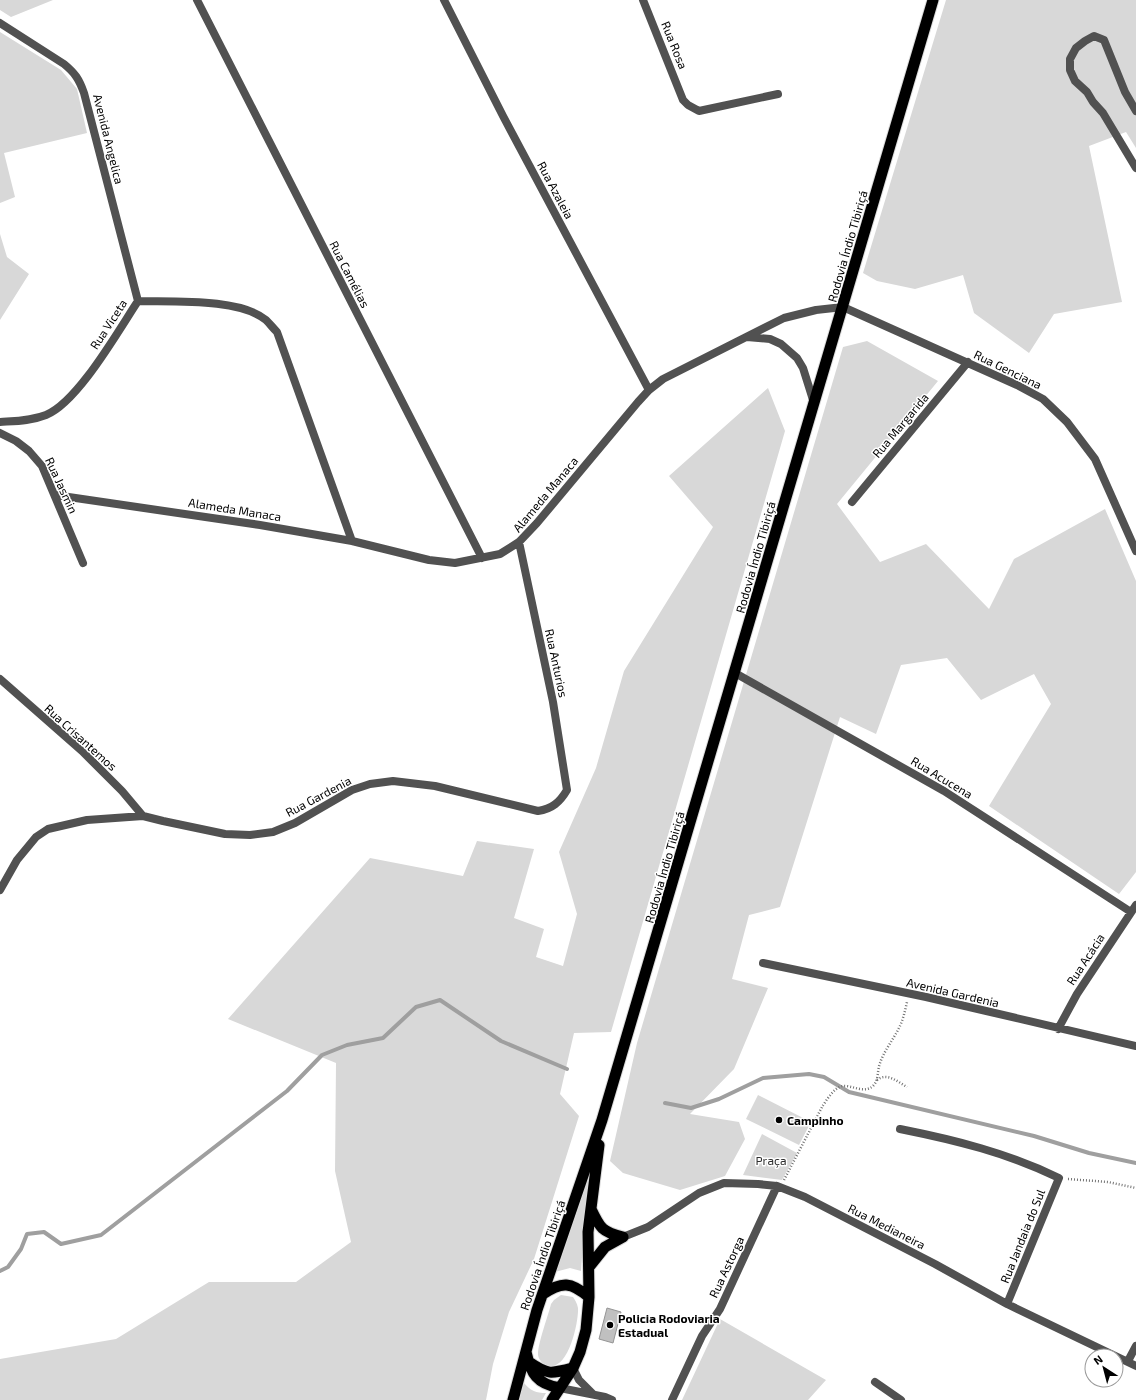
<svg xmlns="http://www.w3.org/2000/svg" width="1136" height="1400" font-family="'Exo 2',sans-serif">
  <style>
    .green { fill: #d8d8d8 }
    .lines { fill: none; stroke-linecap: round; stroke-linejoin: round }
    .stream { stroke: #9f9f9f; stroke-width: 4 }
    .building { fill: #c0c0c0; stroke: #959595 }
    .trunk-casing { stroke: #dbdbdb; stroke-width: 13 }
    .path { stroke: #737373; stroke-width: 2.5; stroke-dasharray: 1 2; stroke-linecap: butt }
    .minor { stroke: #515151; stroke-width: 8 }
    .trunk { stroke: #000; stroke-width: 11 }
    .poi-dot { fill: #000; stroke: #fff; stroke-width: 1.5 }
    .labels { text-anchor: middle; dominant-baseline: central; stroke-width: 3; stroke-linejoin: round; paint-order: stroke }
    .street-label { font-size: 12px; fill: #000; stroke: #fff }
    .poi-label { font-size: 12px; font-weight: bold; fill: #000; stroke: #fff; text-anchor: start }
    .park-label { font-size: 12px; fill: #2f2f2f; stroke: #fff }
  </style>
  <rect width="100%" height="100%" fill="#fff"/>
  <!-- green -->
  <path class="green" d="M0 0H53L11 17 0 10Z
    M946 0H1136V148L1126 132 1089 146 1122 302 1054 314 1029 353 974 313 963 275 915 289 877 281 863 273Z
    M0 32 61 70 77 89 87 133 4 153 15 197 0 203Z
    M0 234 7 257 29 274 0 320Z
    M867 341 938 381 837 504 880 562 926 544 989 609 1014 559 1105 509 1136 581V872L1119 894 989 806 1051 704 1034 674 981 700 947 658 901 665 876 734 840 717 780 907 749 915 732 979 768 988 734 1069 690 1114 739 1122 745 1139 725 1176 680 1190 623 1173 610 1161 637 1043 843 347Z
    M768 388 785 431 611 1032 574 1033 560 1094 579 1116 534 1259 509 1312 493 1364 486 1400H0V1359L116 1339 209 1282H296L351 1242 335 1171 336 1063 228 1019 370 858 463 876 477 841 534 849 514 918 544 929 536 957 563 966 577 914 559 852 596 768 624 671 713 527 669 476Z
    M758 1095 811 1122 799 1145 746 1119Z
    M762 1134 797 1153 782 1180 743 1175Z
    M590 1165 592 1166 584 1229 581 1271 570 1268 555 1272Z
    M561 1295 573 1297C575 1300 577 1303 578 1308 579 1322 567 1378 544 1364 541 1362 538 1358 538 1354 538 1343 548 1316 551 1304L554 1300Z
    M720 1319 826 1380 808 1400H682Z
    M524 1383C531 1391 536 1393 546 1393L542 1400H519Z"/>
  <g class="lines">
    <!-- stream -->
    <path class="stream" d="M665 1103 691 1108 719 1099 763 1078 809 1074 824 1077 849 1092 1034 1136 1089 1153 1136 1163
      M0 1271 8 1267 21 1249 27 1234 44 1232 61 1244 101 1235 287 1091 322 1055 347 1045 383 1038 416 1007 440 1000 501 1041 567 1069"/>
  </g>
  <!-- building -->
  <path class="building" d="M607 1308 621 1312 613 1343 599 1339Z"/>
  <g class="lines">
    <!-- trunk casing -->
    <g class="trunk-casing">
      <path id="trunk" d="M591 1209C600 1228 602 1232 623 1237
        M589 1267 605 1247 623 1237
        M543 1294C562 1281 571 1282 589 1297
        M526 1352C531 1374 537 1384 560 1388
        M529 1362C548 1375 551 1374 573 1368
        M513 1400 537 1310 602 1120 933 0
        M552 1400 573 1368 580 1352 586 1330 589 1297 588 1232 599 1145"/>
    </g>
    <!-- path -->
    <path class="path" d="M877 1080C887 1072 898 1082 907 1087
      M1068 1179 1108 1182 1136 1188
      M784 1180 822 1107C826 1101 834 1087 843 1086 852 1085 864 1094 873 1086 879 1080 877 1071 880 1063 884 1051 893 1040 899 1028 903 1020 905 1011 907 1002"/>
    <!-- minor -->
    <path class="minor" d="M197 0 482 558
      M444 0 503 116 649 390
      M643 0 683 100 688 105 699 111 778 94
      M0 23 64 64C75 73 79 79 84 93L138 301
      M1136 111 1125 92 1104 40 1094 36 1085 41 1076 48 1070 59V70L1075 81 1087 92 1093 102 1103 113 1136 168
      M747 337 770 339 781 344 797 358 803 368 814 403
      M0 422C15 421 31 421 46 415 78 402 118 331 138 301 172 302 240 298 266 320 270 324 273 328 277 332L352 541
      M0 433 16 441 29 451 42 466 83 563
      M55 495 260 525 352 541 429 560 455 563 500 554 519 542 537 523 638 402 649 390 663 379 784 318 816 310 843 307 1017 385 1043 399 1067 422 1095 459 1136 551
      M852 502 968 362
      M735 673 944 791 1131 912
      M0 679 82 751 122 791 143 816
      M0 890 17 860 36 837 48 829 87 820 143 816 163 821 225 834 250 835 273 832 295 823 352 790 370 784 393 781 435 786 538 811C552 809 560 802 567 790L553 702 519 542
      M763 963 926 997 1136 1046
      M1058 1029 1077 994 1136 905
      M900 1129C955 1140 1008 1153 1059 1178L1007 1304
      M623 1237 648 1227 699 1193 724 1183 758 1184 777 1186 805 1197 935 1264 1007 1304 1136 1366
      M1128 1361 1136 1346
      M573 1368 579 1380 593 1394
      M875 1382 901 1400
      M560 1388 605 1397 612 1400
      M672 1400 702 1336 720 1309 777 1186"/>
    <!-- trunk -->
    <use href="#trunk" class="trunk"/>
  </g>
  <!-- markers -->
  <g class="poi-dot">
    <circle cx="779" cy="1120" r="4"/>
    <circle cx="610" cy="1325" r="4"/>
  </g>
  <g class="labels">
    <!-- street labels -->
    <g class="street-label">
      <text transform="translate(675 45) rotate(68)">Rua Rosa</text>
      <text transform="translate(109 139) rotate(76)">Avenida Angelica</text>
      <text transform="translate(556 190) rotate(62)">Rua Azaleia</text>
      <text transform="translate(847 246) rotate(-74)">Rodovia Índio Tibiriçá</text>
      <text transform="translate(350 274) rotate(63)">Rua Camélias</text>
      <text transform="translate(108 324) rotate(-57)">Rua Viceta</text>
      <text transform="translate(1008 369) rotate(26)">Rua Genciana</text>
      <text transform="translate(900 425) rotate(-50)">Rua Margarida</text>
      <text transform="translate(62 485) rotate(65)">Rua Jasmin</text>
      <text transform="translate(545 494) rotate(-50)">Alameda Manaca</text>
      <text transform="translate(235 509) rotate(9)">Alameda Manaca</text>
      <text transform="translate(755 557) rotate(-74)">Rodovia Índio Tibiriçá</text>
      <text transform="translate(557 663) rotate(78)">Rua Anturios</text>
      <text transform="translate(81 737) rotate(42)">Rua Crisantemos</text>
      <text transform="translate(942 777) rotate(31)">Rua Acucena</text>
      <text transform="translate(318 796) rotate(-28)">Rua Gardenia</text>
      <text transform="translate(664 867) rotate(-74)">Rodovia Índio Tibiriçá</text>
      <text transform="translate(1085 959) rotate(-57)">Rua Acácia</text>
      <text transform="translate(953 992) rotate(13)">Avenida Gardenia</text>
      <text transform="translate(887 1226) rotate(27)">Rua Medianeira</text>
      <text transform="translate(1022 1236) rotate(-68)">Rua Jandaia do Sul</text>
      <text transform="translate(542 1255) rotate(-71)">Rodovia Índio Tibiriçá</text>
      <text transform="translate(726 1267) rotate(-65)">Rua Astorga</text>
    </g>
    <!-- poi labels -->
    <g class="poi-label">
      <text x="787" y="1120">Campinho</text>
      <text x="618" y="1318">Policia Rodoviaria<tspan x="618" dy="14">Estadual</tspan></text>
    </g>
    <!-- park labels -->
    <g class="park-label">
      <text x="771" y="1160">Praça</text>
    </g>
  </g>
  <!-- north arrow -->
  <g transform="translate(1104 1368) rotate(324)"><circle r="19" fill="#ffffff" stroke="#999999"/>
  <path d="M0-3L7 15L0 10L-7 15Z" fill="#000000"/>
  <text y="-6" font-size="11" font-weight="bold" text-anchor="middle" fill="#000000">N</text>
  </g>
</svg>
